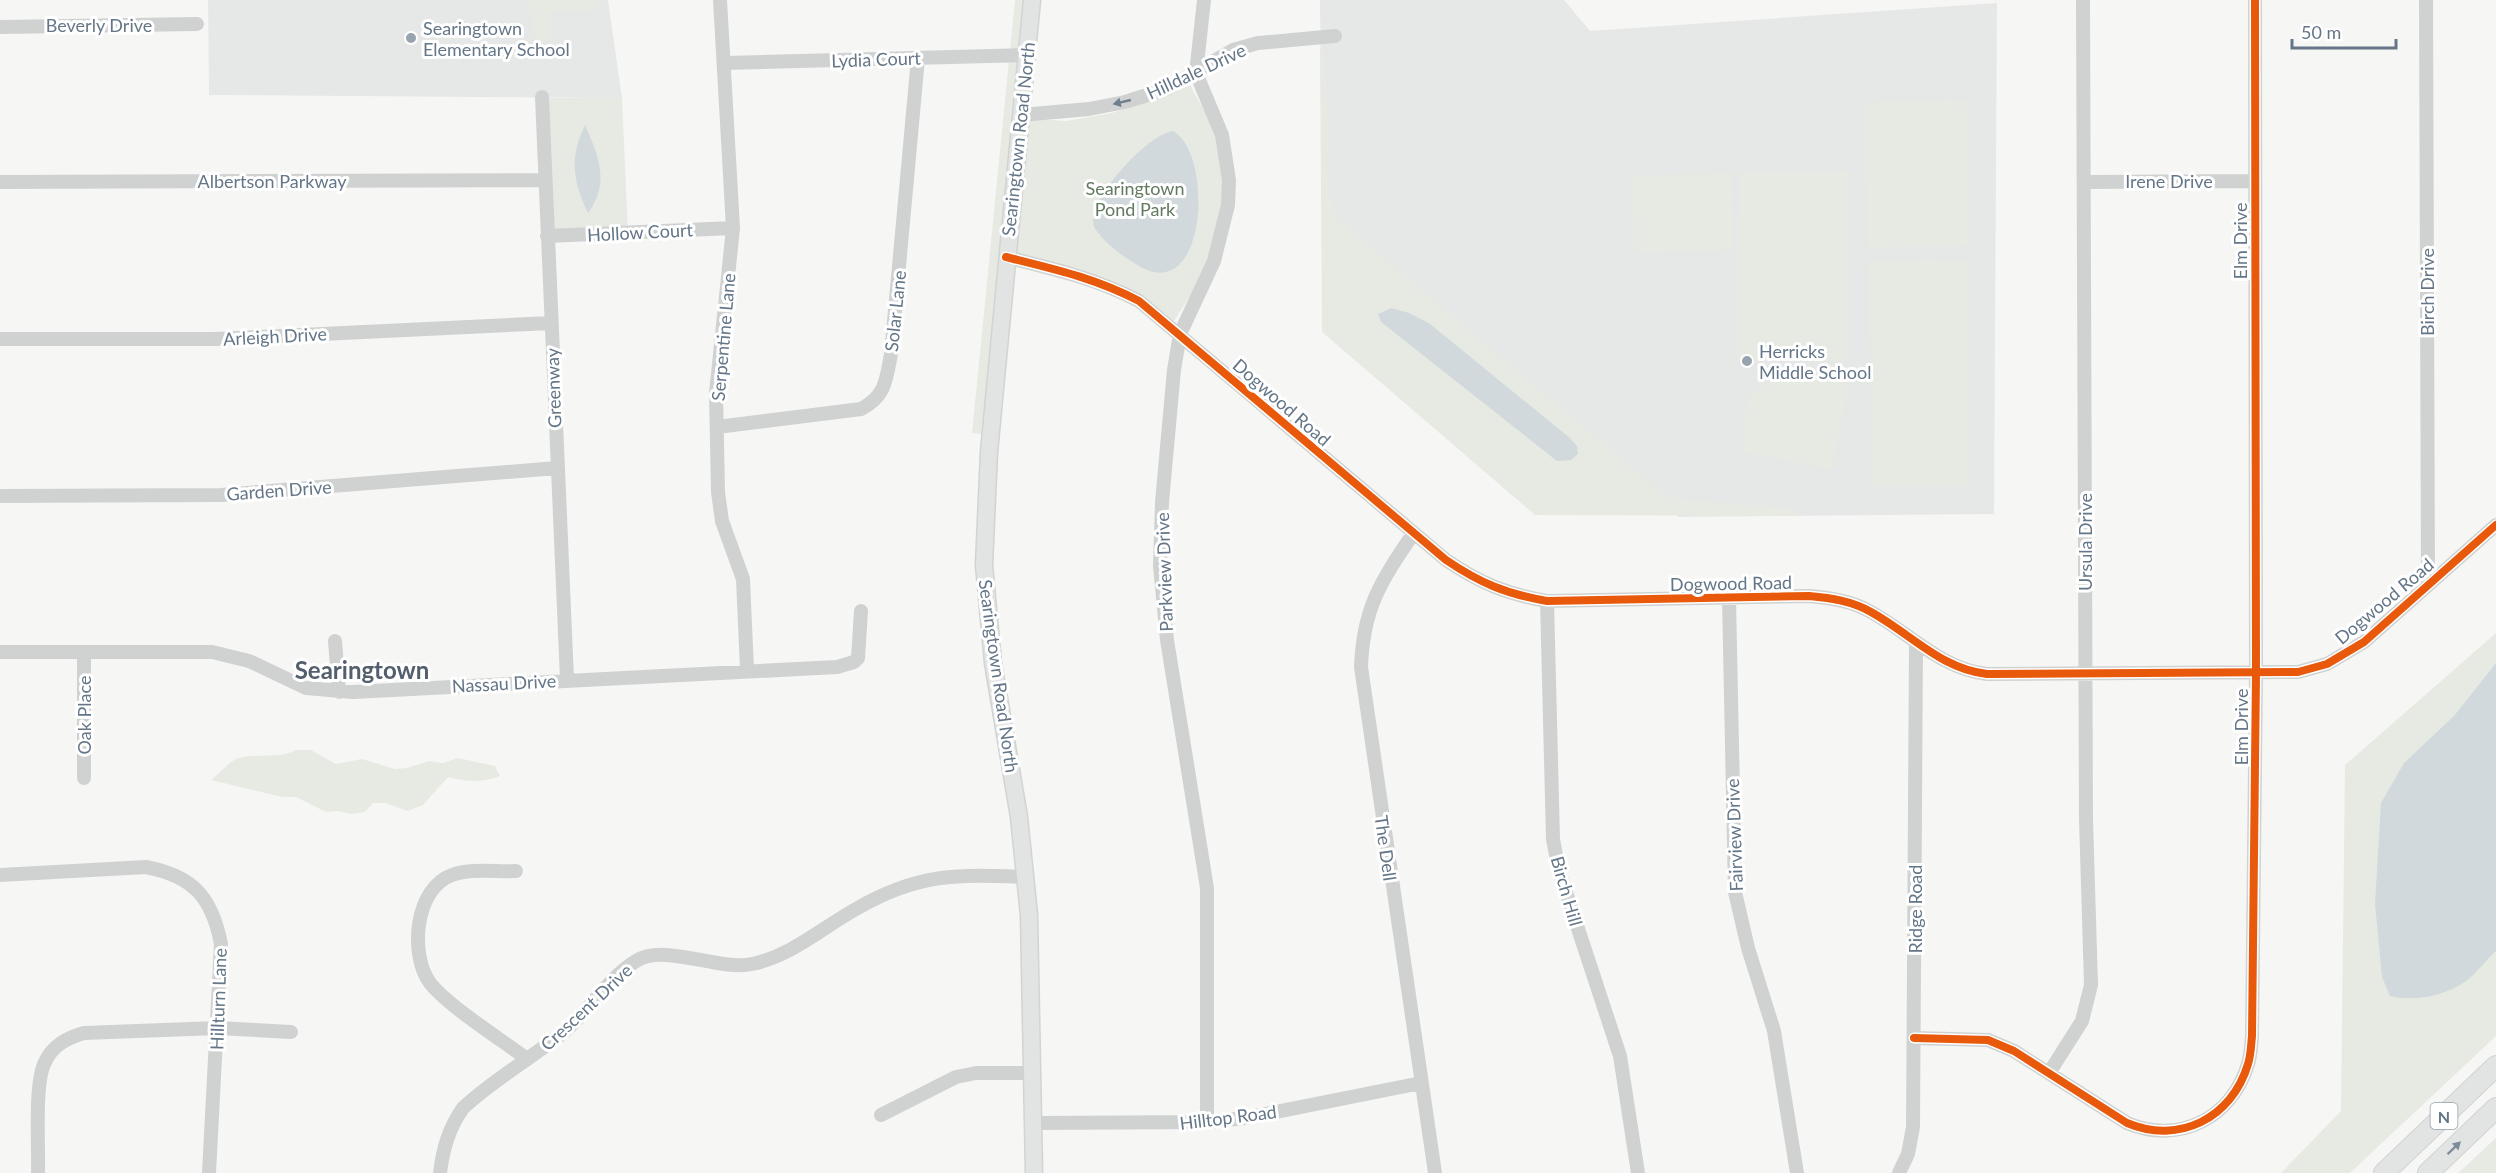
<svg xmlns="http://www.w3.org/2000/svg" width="2496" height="1173" font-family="Lato,sans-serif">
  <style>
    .built { fill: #e6e8e8 }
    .green { fill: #e6eae3 }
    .water { fill: #d1d9dc }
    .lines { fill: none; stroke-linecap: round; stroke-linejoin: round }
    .major-casing { stroke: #d2d4d4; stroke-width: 19 }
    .highway-casing { stroke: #d1d3d4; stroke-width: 22 }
    .minor { stroke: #d0d2d2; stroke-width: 14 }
    .major { stroke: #e2e3e3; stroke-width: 16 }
    .highway { stroke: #e2e3e3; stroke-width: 20 }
    .cycleway-casing { stroke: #fff; stroke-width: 11 }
    .cycleway { stroke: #e8590c; stroke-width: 8 }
    .oneway { fill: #6f7f8e }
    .oneway2 { fill: #7d8c99 }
    .poi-dot { fill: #97a3ae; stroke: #fff; stroke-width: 2 }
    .labels { text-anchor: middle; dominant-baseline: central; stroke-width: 6; stroke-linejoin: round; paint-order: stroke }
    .shield { fill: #fff; stroke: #929fab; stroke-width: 1.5 }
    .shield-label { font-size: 16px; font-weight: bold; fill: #647687 }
    .street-label { font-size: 18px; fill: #647687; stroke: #fff }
    .poi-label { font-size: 18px; fill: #647687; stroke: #fff; text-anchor: start }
    .park-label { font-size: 18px; fill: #637960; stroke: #fff }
    .district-label { font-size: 24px; font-weight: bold; fill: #535f6c; stroke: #fff }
  </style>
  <rect width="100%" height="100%" fill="#f6f7f5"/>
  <!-- built -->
  <path class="built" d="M208 0H608L622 98 209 95Z
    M1320 0H1564L1590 31 1997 3 1994 514 1678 517 1322 209Z"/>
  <!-- green -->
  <path class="green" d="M527 0H600V10L551 12V38L533 39 532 12H527Z
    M1015 0H1033L1022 118 1066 121 1112 113 1190 85C1198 101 1210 117 1216 134 1220 143 1220 156 1221 166 1230 228 1208 270 1174 321L1148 300 1008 256 993 435 972 433Z
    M1320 48 1325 53 1330 199 1340 221 1663 494 1684 500 1790 508 1796 510 1798 516 1535 515 1322 332Z
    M542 98H622L628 233 547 236Z
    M1967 100 1970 245 1868 248 1865 102Z
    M1739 172H1848L1846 361 1738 360Z
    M1731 173 1733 250 1634 253 1632 176Z
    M1968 260 1970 486 1871 487 1869 261Z
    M1783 372 1816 374 1849 386 1831 469 1745 453 1742 422 1751 394Z
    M2496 633V1036L2350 1173H2281L2341 1111 2345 765Z
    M296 750H311L336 764 362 759 395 769 407 768 429 761 443 763 458 758 495 766 500 776C482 783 467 782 448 777L423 805 408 811 385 803H373L365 812 350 814 338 811 326 812 296 797H282L211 780C219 774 228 763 236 759 256 752 276 760 296 750Z
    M2496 1138V1173H2458Z"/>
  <!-- water -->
  <path class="water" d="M585 125C599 156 610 184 588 213 573 182 569 158 585 125Z
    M1173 131C1215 154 1207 313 1134 263 1120 254 1106 244 1096 230 1079 209 1146 134 1173 131Z
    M1391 308 1409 313 1430 324 1570 438 1577 446 1578 454 1571 460 1557 461 1381 322 1378 314Z
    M2496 663V951C2486 960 2477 973 2466 981 2445 996 2414 1002 2390 996L2382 977 2375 904 2381 803 2404 763 2454 716Z"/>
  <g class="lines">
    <!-- major casing -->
    <g class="major-casing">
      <path id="major" d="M1032 0 989 452 984 565 993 663 1019 817 1029 915 1034 1173"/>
    </g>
    <!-- highway casing -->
    <g class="highway-casing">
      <path id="highway" d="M2384 1173 2496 1066
        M2428 1173 2496 1108"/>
    </g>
    <!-- minor -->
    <path class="minor" d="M720 0 733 228 716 393 718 492 722 521 743 579 747 670
      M1204 0 1196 73 1222 135 1229 180 1228 205 1214 261 1180 334 1174 370 1162 502 1160 566 1167 640 1207 888V1122
      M2426 0 2428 584
      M0 27 197 24
      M726 63 1027 55
      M542 97 567 679
      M1021 115 1089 109 1125 102 1166 89 1233 50 1258 43 1335 36
      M0 182 545 180
      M2084 182 2255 181
      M547 236 733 228
      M1006 257C1054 269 1095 278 1139 301L1446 560C1480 583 1506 594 1547 601L1809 596C1831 598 1852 601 1871 612 1911 634 1941 669 1987 674L2298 672 2327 664 2364 642 2496 525
      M0 339H215L550 323
      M717 427 861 409C886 396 886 380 891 354L918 58
      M0 496 221 495 557 468
      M1413 534C1381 581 1363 608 1361 667L1435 1173
      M1729 598 1735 892 1748 948 1774 1031 1797 1173
      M1547 601 1553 839 1559 871 1620 1056 1638 1173
      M335 641 339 692
      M0 652H212L249 661 306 688 353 692 837 667 854 662 858 658 861 611
      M84 652V778
      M516 871C496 872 471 868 452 875 415 888 409 954 430 983 448 1006 502 1040 527 1059
      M0 875 146 867C193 876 212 897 221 944L209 1173
      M1914 1038 1988 1040 2014 1051 2127 1123C2179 1145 2232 1118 2248 1064 2251 1055 2251 1045 2252 1036L2256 674 2255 0
      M2049 1073 2082 1021 2091 985 2086 819 2083 0
      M881 1115 956 1077 976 1073H1032
      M1032 1123 1207 1122 1245 1118 1421 1083
      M38 1173C39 1147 34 1083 45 1062 53 1045 67 1038 84 1033L217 1028 291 1032
      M440 1173C443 1148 449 1128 463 1108 494 1079 532 1058 565 1031 590 1010 607 979 636 961 665 943 717 971 752 964 791 956 822 928 856 909 918 873 957 874 1026 877
      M1899 1173 1908 1154 1913 1127 1916 643"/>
    <!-- major -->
    <use href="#major" class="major"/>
    <!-- highway -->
    <use href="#highway" class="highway"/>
    <!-- cycleway casing -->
    <g class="cycleway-casing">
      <path id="cycleway" d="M1006 257C1054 269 1095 278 1139 301L1446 560C1480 583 1506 594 1547 601L1809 596C1831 598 1852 601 1871 612 1911 634 1941 669 1987 674L2298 672 2327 664 2364 642 2496 525
        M1914 1038 1988 1040 2014 1051 2127 1123C2179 1145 2232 1118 2248 1064 2251 1055 2251 1045 2252 1036L2256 674 2255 0"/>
    </g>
    <!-- cycleway -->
    <use href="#cycleway" class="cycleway"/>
  </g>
  <!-- one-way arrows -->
  <defs><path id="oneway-solid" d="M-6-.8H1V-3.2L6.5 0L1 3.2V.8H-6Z" transform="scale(1.5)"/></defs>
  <use class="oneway" href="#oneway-solid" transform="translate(1122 102) rotate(167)"/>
  <use class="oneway2" href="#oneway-solid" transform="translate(2454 1148) rotate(-44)"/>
  <!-- markers -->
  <g class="poi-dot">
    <circle cx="411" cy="38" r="6"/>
    <circle cx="1747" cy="361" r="6"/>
  </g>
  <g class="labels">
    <!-- shield labels -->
    <rect class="shield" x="2430.5" y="1103" width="27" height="26" rx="4.5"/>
    <g class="shield-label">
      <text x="2444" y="1116">N</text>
    </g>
    <!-- street labels -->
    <g class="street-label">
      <text x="99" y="25">Beverly Drive</text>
      <text transform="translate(876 59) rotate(-2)">Lydia Court</text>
      <text transform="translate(1196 71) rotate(-25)">Hilldale Drive</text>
      <text transform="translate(1018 139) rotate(-84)">Searingtown Road North</text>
      <text x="272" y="181">Albertson Parkway</text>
      <text x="2169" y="181">Irene Drive</text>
      <text transform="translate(640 232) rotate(-3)">Hollow Court</text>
      <text transform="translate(2240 241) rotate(-90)">Elm Drive</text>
      <text transform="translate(2427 292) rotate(-90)">Birch Drive</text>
      <text transform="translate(895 311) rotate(-84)">Solar Lane</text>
      <text transform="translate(275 336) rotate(-3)">Arleigh Drive</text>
      <text transform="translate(723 337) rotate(-85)">Serpentine Lane</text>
      <text transform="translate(553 388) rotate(-92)">Greenway</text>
      <text transform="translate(1282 402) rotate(41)">Dogwood Road</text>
      <text transform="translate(279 490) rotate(-4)">Garden Drive</text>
      <text transform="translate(2085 542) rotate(-90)">Ursula Drive</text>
      <text transform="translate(1164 572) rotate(-92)">Parkview Drive</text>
      <text transform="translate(1731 583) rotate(-1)">Dogwood Road</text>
      <text transform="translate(2384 601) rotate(-40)">Dogwood Road</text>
      <text transform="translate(999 676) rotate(82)">Searingtown Road North</text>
      <text transform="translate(504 683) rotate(-3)">Nassau Drive</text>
      <text transform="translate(84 715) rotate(-90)">Oak Place</text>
      <text transform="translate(2241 727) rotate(-90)">Elm Drive</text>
      <text transform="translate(1734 835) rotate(-92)">Fairview Drive</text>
      <text transform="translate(1386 848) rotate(82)">The Dell</text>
      <text transform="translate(1567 891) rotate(74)">Birch Hill</text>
      <text transform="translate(1915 909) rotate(-90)">Ridge Road</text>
      <text transform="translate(218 999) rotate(-88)">Hillturn Lane</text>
      <text transform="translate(586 1007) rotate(-43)">Crescent Drive</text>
      <text transform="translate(1228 1117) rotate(-7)">Hilltop Road</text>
    </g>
    <!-- poi labels -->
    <g class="poi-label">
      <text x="423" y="28">Searingtown<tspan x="423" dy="21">Elementary School</tspan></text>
      <text x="1759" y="351">Herricks<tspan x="1759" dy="21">Middle School</tspan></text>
    </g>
    <!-- park labels -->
    <g class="park-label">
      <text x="1135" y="188">Searingtown<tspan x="1135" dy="21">Pond Park</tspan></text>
    </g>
    <!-- district labels -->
    <g class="district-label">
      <text x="362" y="669">Searingtown</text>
    </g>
  </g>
  <!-- scale -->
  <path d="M2292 39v9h104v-9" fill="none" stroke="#647687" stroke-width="3"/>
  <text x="2301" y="39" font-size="18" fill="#647687" stroke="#ffffff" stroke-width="4.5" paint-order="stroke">50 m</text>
</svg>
